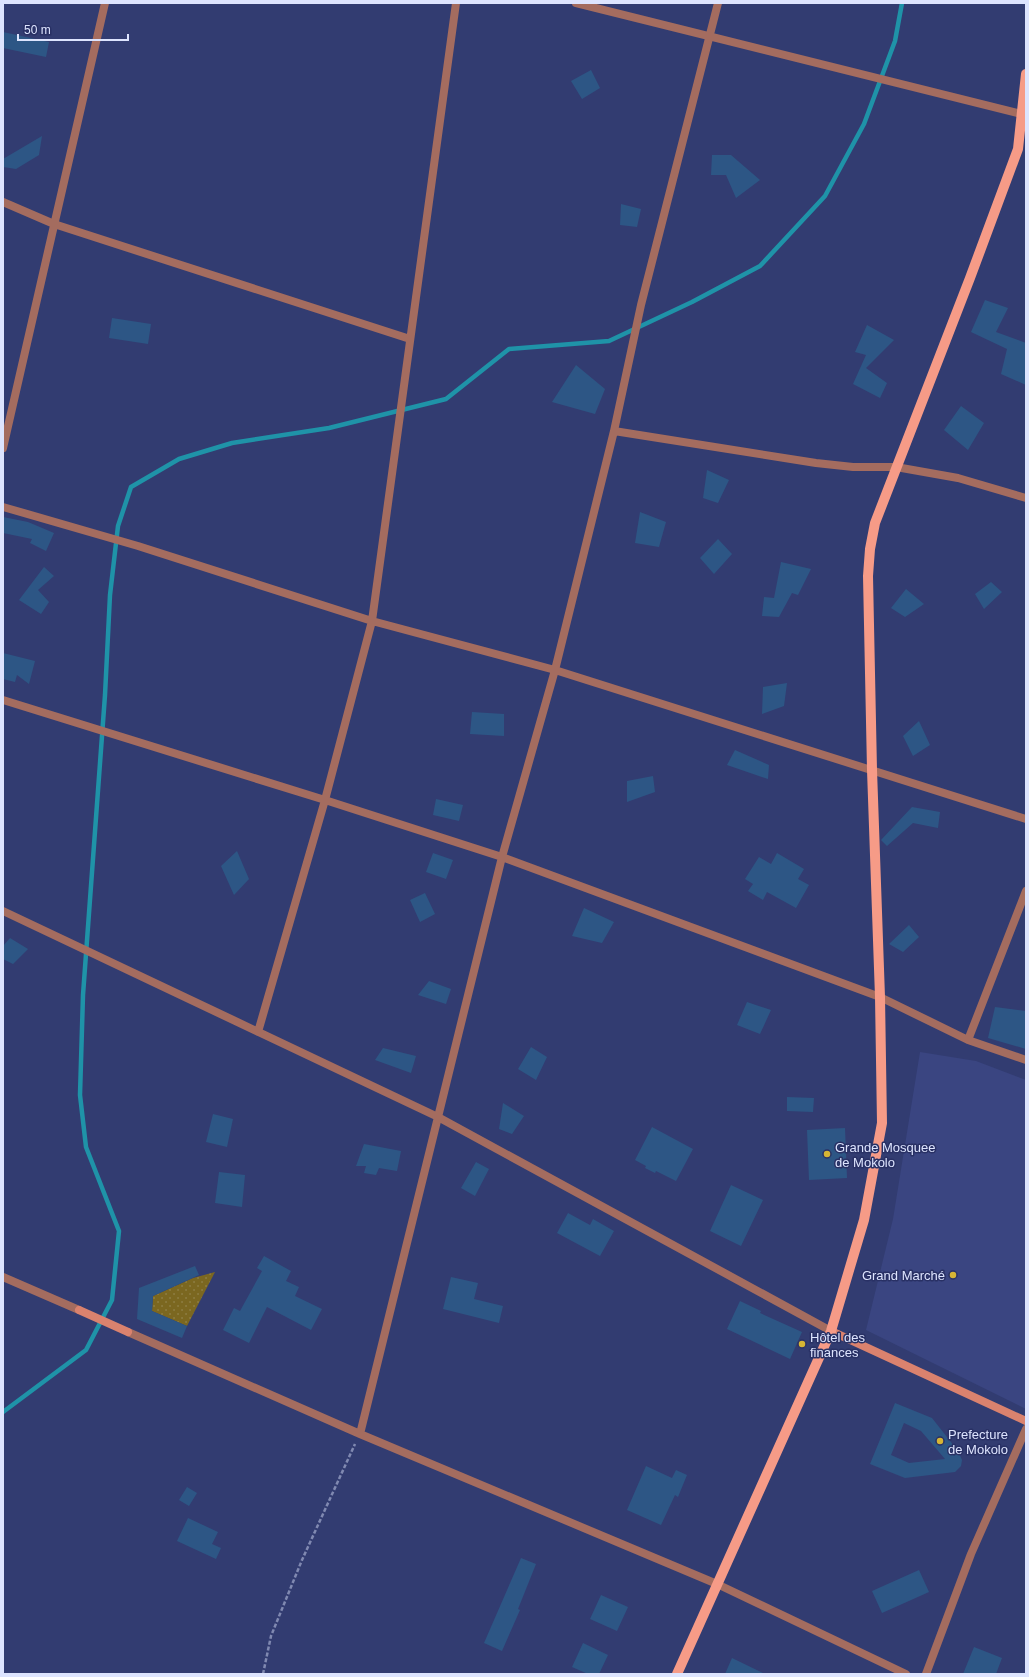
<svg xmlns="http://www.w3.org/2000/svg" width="1029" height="1677" font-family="Arial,sans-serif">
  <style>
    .built { fill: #3a4581 }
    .garden { fill: url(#garden-dots) }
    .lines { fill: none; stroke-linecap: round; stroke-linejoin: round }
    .stream { stroke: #1f93a8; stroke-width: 4.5 }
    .building { fill: #2d5685; fill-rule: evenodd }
    .path { stroke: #8089b1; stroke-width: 2.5; stroke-dasharray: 4 2; stroke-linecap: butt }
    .street { stroke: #a46c5f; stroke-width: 8 }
    .secondary { stroke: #da826e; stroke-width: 8 }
    .primary { stroke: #f69b87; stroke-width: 10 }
    .poi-dot { fill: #d6b534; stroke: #293165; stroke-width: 1.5 }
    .labels { text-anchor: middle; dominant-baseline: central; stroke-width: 3; stroke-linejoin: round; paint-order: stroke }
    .poi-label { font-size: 13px; fill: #dde4fe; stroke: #293165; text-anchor: start }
  </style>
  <defs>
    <pattern id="garden-dots" width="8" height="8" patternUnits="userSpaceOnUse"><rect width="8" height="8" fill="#7b6720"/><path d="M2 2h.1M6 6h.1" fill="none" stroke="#8d7d41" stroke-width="1.8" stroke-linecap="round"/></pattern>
  </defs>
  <rect width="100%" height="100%" fill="#323c71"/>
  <!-- built -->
  <path class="built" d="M920 1052 976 1061 1026 1080V1409L866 1330 893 1219Z"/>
  <!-- garden -->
  <path class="garden" d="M215 1272 187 1326 152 1311 153 1296 193 1278Z"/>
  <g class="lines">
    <!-- stream -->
    <path class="stream" d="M3 1412 86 1350 112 1300 119 1231 86 1147 80 1095 83 995 105 695 110 595 118 526 131 487 179 459 232 443 329 428 446 399 509 349 609 341 692 302 760 266 825 196 864 124 895 41 902 3"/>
  </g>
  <!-- building -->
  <path class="building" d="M3 32 49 42 46 57 3 48Z
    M591 70 600 88 582 99 571 81Z
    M42 136 39 155 16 169 3 167V159Z
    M712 155H731L760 180 736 198 726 175H711Z
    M621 204 641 209 637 227 620 225Z
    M985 300 1008 308 996 332 1026 343V385L1001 374 1007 349 971 332Z
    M112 318 151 324 148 344 109 338Z
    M867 325 894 340 866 368 887 383 880 398 853 384 866 355 855 352Z
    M576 365 605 389 595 414 552 402Z
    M961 406 984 423 968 450 944 430Z
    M707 470 729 480 718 503 703 498Z
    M640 512 666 522 659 547 635 543Z
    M3 517 28 522 54 533 46 551 30 543 32 539 3 533Z
    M718 539 732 554 714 574 700 558Z
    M781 562 811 569 798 595 792 593 779 617 762 616 764 597 774 598Z
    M44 567 54 576 38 590 49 602 41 614 19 600Z
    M991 582 1002 592 984 609 975 594Z
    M906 589 924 604 905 617 891 608Z
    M3 653 35 661 29 684 17 675 15 682 3 679Z
    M787 683 784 706 762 714 763 687Z
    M472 712 504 714V736L470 734Z
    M919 721 930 745 913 756 903 736Z
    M735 750 769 765 768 779 727 765Z
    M653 776 655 792 627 802V781Z
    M436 799 463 805 459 821 433 815Z
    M912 807 940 812 938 828 913 823 887 846 881 840Z
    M237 851 249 879 234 895 221 866Z
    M433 853 453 860 446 879 426 872Z
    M777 853 804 869 798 879 809 885 796 908 767 892 763 900 748 891 753 884 745 879 759 857 771 864Z
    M425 893 435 914 420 922 410 900Z
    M584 908 614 922 602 943 572 936Z
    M909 925 919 937 903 952 889 944Z
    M10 938 28 949 13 964 3 959V946Z
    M429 981 451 989 446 1004 418 995Z
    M747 1002 771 1010 760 1034 737 1025Z
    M995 1007 1026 1011V1049L988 1038Z
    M531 1047 547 1057 536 1080 518 1069Z
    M383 1048 416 1056 411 1073 375 1060Z
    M787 1097 814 1098 813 1112 787 1111Z
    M503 1103 524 1116 512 1134 499 1129Z
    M213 1114 233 1119 227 1147 206 1142Z
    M652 1127 693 1149 676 1181 656 1171 655 1173 645 1168 646 1166 635 1160Z
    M845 1128 847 1178 809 1180 807 1130Z
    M364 1144 401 1151 397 1171 379 1168 376 1175 364 1173 366 1166H356Z
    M476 1162 489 1169 475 1196 461 1188Z
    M219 1172 245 1175 242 1207 215 1203Z
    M731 1185 763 1200 741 1246 710 1231Z
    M568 1213 590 1225 593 1219 614 1231 600 1256 557 1233Z
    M264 1256 291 1271 286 1281 299 1287 295 1296 322 1309 311 1330 267 1307 249 1343 223 1330 234 1308 240 1311 262 1271 257 1268Z
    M195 1266 199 1275 153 1296 152 1311 187 1326 182 1338 137 1319 139 1288Z
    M451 1277 478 1283 474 1299 503 1306 499 1323 443 1309Z
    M740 1301 761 1311 760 1313 802 1332 790 1359 727 1329Z
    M895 1403 932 1418 958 1451 962 1460 961 1466 955 1472 905 1478 870 1464ZM904 1423 921 1431 945 1459 909 1463 891 1455Z
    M646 1466 672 1478 676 1470 687 1475 678 1497 675 1495 661 1525 627 1510Z
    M187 1487 197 1493 189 1506 179 1500Z
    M188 1518 218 1532 212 1544 221 1548 216 1559 177 1541Z
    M521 1558 536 1564 518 1609 520 1610 502 1651 484 1643Z
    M919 1570 929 1592 882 1613 872 1591Z
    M601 1595 628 1607 617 1631 590 1619Z
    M583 1643 608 1655 599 1674H588L572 1667Z
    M974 1647 1002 1658 996 1674H963Z
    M732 1658 765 1674H725Z"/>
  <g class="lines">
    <!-- path -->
    <path class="path" d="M263 1674 271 1636 302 1560 355 1444"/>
    <!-- street -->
    <path class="street" d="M576 3 1026 115
      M3 202 54 224 410 339
      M614 431 816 463 853 467H896L958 478 1026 498
      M3 448 105 3
      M3 507 138 546 372 621 555 670 1026 819
      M3 700 325 800 502 857 880 997 968 1040 1026 1060
      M3 911 438 1117 831 1331
      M258 1032 325 800 372 621 456 3
      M968 1040 1026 891
      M3 1277 79 1310
      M128 1332 360 1434 717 1584 906 1674
      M360 1434 502 857 555 670 614 431 641 305 718 3
      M926 1674 971 1554 1026 1429"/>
    <!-- secondary -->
    <path class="secondary" d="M79 1310 128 1332
      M831 1331 1026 1421"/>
    <!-- primary -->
    <path class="primary" d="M677 1674 831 1331 864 1220 882 1123 880 997 872 770 868 576 870 549 875 523 970 278 1018 149 1026 74"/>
  </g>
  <!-- markers -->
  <g class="poi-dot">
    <circle cx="827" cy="1154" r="4"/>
    <circle cx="953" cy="1275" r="4"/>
    <circle cx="802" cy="1344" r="4"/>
    <circle cx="940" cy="1441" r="4"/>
  </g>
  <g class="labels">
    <!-- poi labels -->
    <g class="poi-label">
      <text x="835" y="1147">Grande Mosquee<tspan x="835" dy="15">de Mokolo</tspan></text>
      <text x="945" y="1275" text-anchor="end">Grand Marché</text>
      <text x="810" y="1337">Hôtel des<tspan x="810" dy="15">finances</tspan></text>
      <text x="948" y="1434">Prefecture<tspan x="948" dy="15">de Mokolo</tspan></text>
    </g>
  </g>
  <!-- border -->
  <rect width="1029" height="1677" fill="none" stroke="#dde4fe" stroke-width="8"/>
  <!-- scale -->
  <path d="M18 34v6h110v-6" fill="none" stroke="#dde4fe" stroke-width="2"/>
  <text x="24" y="34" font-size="12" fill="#dde4fe" stroke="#293165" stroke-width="3" paint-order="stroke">50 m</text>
</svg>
